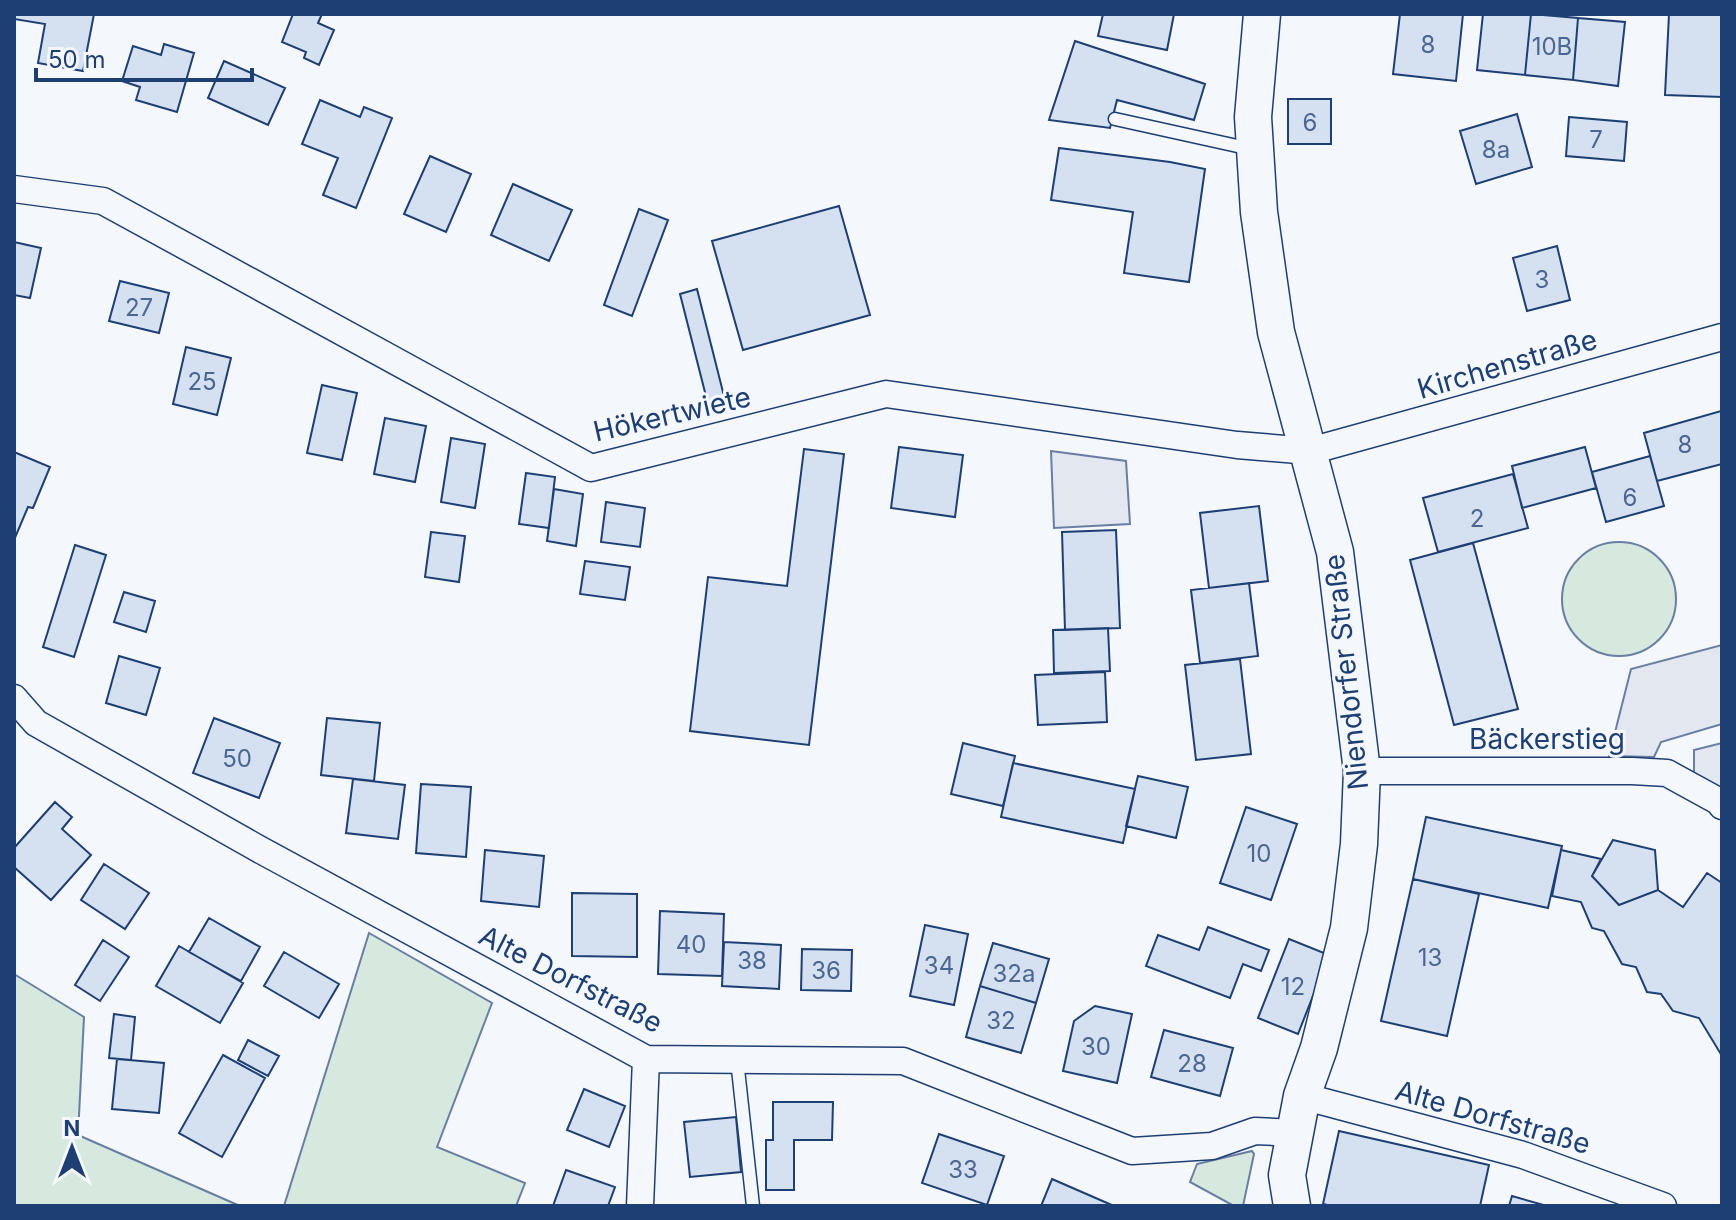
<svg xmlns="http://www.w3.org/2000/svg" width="1736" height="1220" font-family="Inter,sans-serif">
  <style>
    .green { fill: #d7e8df; stroke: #687fa3; stroke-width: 2 }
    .parking { fill: #e3e8f0; stroke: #687fa3; stroke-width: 2 }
    .building { fill: #d5e0f0; stroke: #1d3f73; stroke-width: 2 }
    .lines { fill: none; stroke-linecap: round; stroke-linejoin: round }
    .lane-casing { stroke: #1d3f73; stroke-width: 15 }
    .street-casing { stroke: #1d3f73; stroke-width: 29 }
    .secondary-casing { stroke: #1d3f73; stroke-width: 39 }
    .lane { stroke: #f4f7fb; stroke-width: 12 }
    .street { stroke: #f4f7fb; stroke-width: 26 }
    .secondary { stroke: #f4f7fb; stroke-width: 36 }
    .labels { text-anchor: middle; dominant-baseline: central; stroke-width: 6; stroke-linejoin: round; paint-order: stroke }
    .number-label { font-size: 24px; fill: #4b6792 }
    .street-label { font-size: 28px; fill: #1d3f73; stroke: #f4f7fb }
  </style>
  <rect width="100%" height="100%" fill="#f4f7fb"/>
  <!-- green -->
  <path class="green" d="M1562 599a57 57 0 1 1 114 0a57 57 0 1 1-114 0Z
    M369 933 492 1003 437 1147 525 1183 516 1206H284Z
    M14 974 84 1017 78 1135 240 1206H14Z
    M1252 1151 1254 1154 1243 1206H1234L1190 1182 1197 1164Z"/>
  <!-- parking -->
  <path class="parking" d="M1051 451 1126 461 1130 524 1054 528Z
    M1722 645V724L1661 742 1654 757 1609 756 1631 669Z
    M1722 743V790L1694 774V750Z"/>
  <!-- building -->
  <path class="building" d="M14 14H94L83 71 38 63 45 24 14 19Z
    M293 14H322L318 23 334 30 319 65 304 58 306 52 282 42Z
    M1103 14H1174L1167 50 1098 36Z
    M1400 14H1463L1456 81 1393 74Z
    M1483 14H1531L1525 75 1477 70Z
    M1531 14 1578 18 1573 80 1525 75Z
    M1669 14H1722V97L1665 95Z
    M1578 18 1625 22 1618 86 1573 80Z
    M1075 41 1205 84 1194 120 1117 100 1110 128 1049 120Z
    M164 44 194 53 177 112 136 100 140 87 122 81 133 46 161 55Z
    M224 61 285 88 268 125 208 98Z
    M1288 99H1331V144H1288Z
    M320 100 360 117 364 107 392 118 356 208 323 195 338 158 302 144Z
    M1517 114 1532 167 1476 184 1460 131Z
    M1569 117 1627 122 1624 161 1566 156Z
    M1059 148 1170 162 1205 169 1189 282 1124 273 1133 212 1051 200Z
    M430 156 471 174 446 232 404 214Z
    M513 184 572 210 549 261 491 235Z
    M839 206 870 315 743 350 712 241Z
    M639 209 668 220 632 316 604 305Z
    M14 242 41 248 30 298 14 295Z
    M1557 246 1570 300 1527 311 1513 258Z
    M120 281 169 293 159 333 109 321Z
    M697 289 726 404 709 408 680 294Z
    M186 347 231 358 217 415 173 404Z
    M322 385 357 393 342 460 307 453Z
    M1721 411 1722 464 1657 481 1644 433Z
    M385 418 426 426 415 482 374 474Z
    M451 438 485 444 475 508 441 502Z
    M899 447 963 455 955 517 891 508Z
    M1585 447 1596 488 1522 508 1512 466Z
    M804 449 844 454 809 745 690 731 708 577 787 586Z
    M14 452 50 467 33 508 28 507 14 540Z
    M1650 456 1664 506 1606 522 1592 472Z
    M526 473 555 477 549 528 519 524Z
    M1513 474 1528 528 1438 552 1423 498Z
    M554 489 583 494 576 546 547 541Z
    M606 502 645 508 640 547 601 542Z
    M1259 506 1268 581 1209 588 1200 513Z
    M1116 530 1120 628 1065 630 1062 532Z
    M431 532 465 536 459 582 425 577Z
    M1473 543 1518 709 1454 725 1410 560Z
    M75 545 106 555 74 657 43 647Z
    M585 561 630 567 625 600 580 594Z
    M1249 583 1258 656 1200 663 1191 590Z
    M124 592 155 601 146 632 114 622Z
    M1108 628 1110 671 1054 673 1053 630Z
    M119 656 160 668 146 715 106 703Z
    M1240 659 1251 754 1196 760 1185 665Z
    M1105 672 1107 722 1038 725 1035 675Z
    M214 718 280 743 259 798 193 773Z
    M327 718 380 723 374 781 321 775Z
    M963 743 1015 756 1003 806 951 794Z
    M1013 763 1135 789 1123 843 1001 817Z
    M1138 776 1188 787 1176 838 1126 826Z
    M353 779 405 785 398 839 346 833Z
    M421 784 471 787 466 857 416 853Z
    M55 802 72 817 62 829 91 855 51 900 14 867V848Z
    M1246 807 1297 824 1271 900 1220 883Z
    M1426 817 1562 846 1548 908 1413 879Z
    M1613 840 1655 850 1658 890 1619 905 1592 876Z
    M485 850 544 856 539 907 481 901Z
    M1561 850 1601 859 1592 876 1619 905 1658 890 1683 907 1707 873 1722 883V1056L1699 1018 1673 1011 1661 994 1647 992 1636 967 1622 964 1604 931 1592 928 1581 902 1552 896Z
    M104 864 149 893 125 929 81 900Z
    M1413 879 1479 894 1447 1036 1381 1021Z
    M572 893 637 894V957L572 956Z
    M660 911 724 914 722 976 658 974Z
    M209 918 260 947 241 981 189 952Z
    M925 925 968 934 954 1005 910 996Z
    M1208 927 1269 950 1261 971 1243 964 1230 998 1146 966 1158 935 1199 950Z
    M1289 939 1329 955 1298 1034 1258 1018Z
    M103 940 129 957 100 1001 75 985Z
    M724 942 781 945 779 989 722 986Z
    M993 943 1049 959 1036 1003 980 986Z
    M179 946 243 983 220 1023 156 986Z
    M802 949 852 950 851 991 801 990Z
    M284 952 339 984 319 1018 264 986Z
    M980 986 1036 1003 1021 1053 966 1037Z
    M1095 1006 1132 1014 1117 1083 1063 1071 1074 1021Z
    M114 1014 135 1017 131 1060 109 1058Z
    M1164 1030 1233 1048 1220 1096 1151 1077Z
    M248 1040 279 1056 268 1076 238 1060Z
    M223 1055 265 1078 222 1157 179 1133Z
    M117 1059 164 1063 159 1113 112 1109Z
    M584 1089 625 1106 609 1147 567 1130Z
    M773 1102H833L832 1140H794V1190H766V1140H773Z
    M736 1117 741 1172 690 1177 684 1122Z
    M1339 1131 1489 1165 1480 1206H1332L1323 1204Z
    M939 1134 1004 1156 987 1205 922 1183Z
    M566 1170 615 1187 608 1206H553Z
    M1052 1179 1114 1206H1041Z
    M1512 1196 1547 1206H1509Z"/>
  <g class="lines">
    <!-- lane casing -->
    <g class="lane-casing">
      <path id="lane" d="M1115 119 1251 149
        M737 1060 753 1206"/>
    </g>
    <!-- street casing -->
    <g class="street-casing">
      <path id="street" d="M14 189 103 201 591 468 886 394 1237 445 1310 451 1722 337
        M14 698 36 723 257 848 646 1059 903 1061 1132 1151 1212 1146 1255 1131 1295 1133
        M1362 771H1632L1667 773 1718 801 1722 806
        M1302 1096 1523 1155 1663 1206
        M640 1206 646 1059"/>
    </g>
    <!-- secondary casing -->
    <g class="secondary-casing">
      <path id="secondary" d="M1262 14 1253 117 1259 212 1276 332 1335 552 1362 771 1359 844 1349 928 1319 1048 1302 1096 1287 1175 1292 1206"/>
    </g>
    <!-- lane -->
    <use href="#lane" class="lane"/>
    <!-- street -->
    <use href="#street" class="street"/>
    <!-- secondary -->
    <use href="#secondary" class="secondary"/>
  </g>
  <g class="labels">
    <!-- number labels -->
    <g class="number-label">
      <text x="1428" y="44">8</text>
      <text x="1552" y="46">10B</text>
      <text x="1310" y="122">6</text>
      <text x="1596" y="139">7</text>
      <text x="1496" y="149">8a</text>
      <text x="1542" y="279">3</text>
      <text x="139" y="307">27</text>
      <text x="202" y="381">25</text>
      <text x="1685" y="444">8</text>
      <text x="1630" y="497">6</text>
      <text x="1477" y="518">2</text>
      <text x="237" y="758">50</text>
      <text x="1259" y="853">10</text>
      <text x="691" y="944">40</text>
      <text x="1430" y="957">13</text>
      <text x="752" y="960">38</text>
      <text x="939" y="965">34</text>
      <text x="826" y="970">36</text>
      <text x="1014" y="973">32a</text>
      <text x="1293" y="986">12</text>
      <text x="1001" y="1020">32</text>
      <text x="1096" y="1046">30</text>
      <text x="1192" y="1063">28</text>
      <text x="963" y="1169">33</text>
    </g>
    <!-- street labels -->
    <g class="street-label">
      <text transform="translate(1507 364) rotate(-16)">Kirchenstraße</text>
      <text transform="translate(672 414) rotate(-13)">Hökertwiete</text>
      <text transform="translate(1346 672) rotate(-96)">Niendorfer Straße</text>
      <text x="1547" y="739">Bäckerstieg</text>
      <text transform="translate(571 979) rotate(27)">Alte Dorfstraße</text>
      <text transform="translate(1493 1117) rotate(16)">Alte Dorfstraße</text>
    </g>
  </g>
  <!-- border -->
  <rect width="1736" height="1220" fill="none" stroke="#1d3f73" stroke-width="32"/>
  <!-- north arrow -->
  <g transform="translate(72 1148)" stroke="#f4f7fb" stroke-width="6" paint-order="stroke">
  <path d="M0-6L14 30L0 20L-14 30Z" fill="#1d3f73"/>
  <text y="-12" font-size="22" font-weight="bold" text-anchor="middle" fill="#1d3f73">N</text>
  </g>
  <!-- scale -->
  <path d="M36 68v12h216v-12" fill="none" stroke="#1d3f73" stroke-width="4"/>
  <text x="48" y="68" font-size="24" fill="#1d3f73" stroke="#f4f7fb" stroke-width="6" paint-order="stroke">50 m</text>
</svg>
